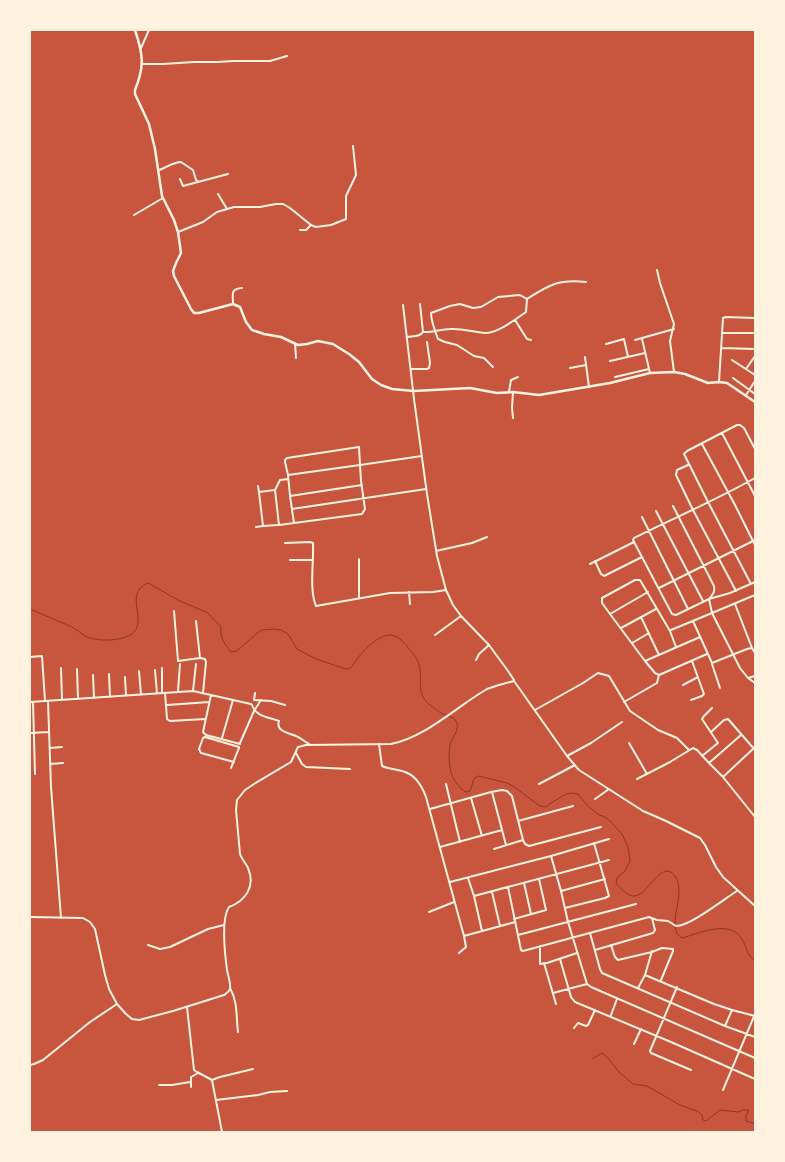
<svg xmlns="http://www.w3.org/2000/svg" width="785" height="1162" font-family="Roboto,sans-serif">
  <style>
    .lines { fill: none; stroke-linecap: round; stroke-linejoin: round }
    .stream { stroke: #8f3625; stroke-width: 1 }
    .minor { stroke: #fff3e0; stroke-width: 2 }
    .tertiary { stroke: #fff3e0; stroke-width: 2 }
    .primary { stroke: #fff3e0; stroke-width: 2.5 }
  </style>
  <rect width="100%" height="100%" fill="#c8553d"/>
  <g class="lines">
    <!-- stream -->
    <path class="stream" d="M30 609C44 615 58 621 72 627 77 630 81 633 85 636 94 641 113 641 123 638 157 628 119 595 148 583L178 600 208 613 221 627C220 638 224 643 231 652L237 651 256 634 262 630 274 629 281 630 288 634 297 649 316 659 346 669 351 668C358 656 379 630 395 636 401 639 406 644 409 649 413 653 418 659 419 665 423 676 417 688 424 699 428 704 435 709 441 713 447 716 455 717 457 723 459 731 452 738 450 745 449 748 450 752 449 756 449 770 453 785 466 792L470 791 474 779 478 776 483 777 507 783 513 786 540 806 546 807 551 803 566 794 572 793 578 794 588 806 599 815 603 816 610 821 622 834 628 847 630 861 625 871 617 878 616 883C620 888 628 897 635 896 648 895 662 858 675 876 684 890 675 908 675 923 675 926 676 930 677 934L682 938C700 933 732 918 743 941 748 950 746 954 755 961
      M592 1059 602 1053 608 1058 619 1072 633 1084 647 1086 680 1105 697 1111 702 1115 703 1120 706 1121 720 1110 738 1112 743 1110H749L746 1116V1121L755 1124"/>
    <!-- minor -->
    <path class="minor" d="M141 48 149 30
      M142 64H163L194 62H217L234 61H270L287 56
      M159 170C165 168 174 162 181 162L193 170 196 180 199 182
      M180 179 183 186 228 174
      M218 194 227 209
      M134 215 163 198
      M300 230H306L311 225
      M178 232 203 222 217 212 234 207H260L276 204H283L290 208 311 225 316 227 331 225 346 219V196L356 175 353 146
      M657 270 660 283 674 324 670 341 674 372
      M527 299C549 285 558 279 586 282
      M233 304C233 294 230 289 242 288
      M403 305 414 399 427 494 437 556 446 590 453 605 461 616 489 645 508 671 514 680
      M515 320 527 339 531 340
      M423 332C432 333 441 329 450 329 462 328 473 332 485 333 498 333 516 319 526 312L527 299
      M722 333H755
      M407 337C413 336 420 337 423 332L420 304
      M642 339 650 373
      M635 340 674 329
      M295 343 296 358
      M606 344 624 339 628 357
      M722 348 755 349
      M585 357 589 387
      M732 360 755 375
      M610 361 645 353
      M493 367 484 358 474 356 457 345 445 342 438 339C435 331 431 321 431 313L450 306 460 304 473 308 481 307 498 297 520 295 527 299
      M570 368 586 365
      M412 369H427L429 368 430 363 427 342
      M746 369 755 356
      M615 377 649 369
      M733 378 755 394
      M719 382 723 318 726 317 755 318
      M509 392 511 380 518 377
      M746 395 755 381
      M513 418 512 408 513 392
      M722 433 755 496
      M702 444 735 505 755 545
      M688 465 677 470 676 475 693 510 736 591
      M288 475 285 462V460L287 458 359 447 360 465 288 475 290 496
      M755 478C716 500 674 518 634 538L633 540 672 614 676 615 709 599 730 593 755 582
      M288 479 280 480 275 490 279 525 362 514 365 509 361 481 360 465 422 456
      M258 486 259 492 275 490
      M259 492 263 526 278 525
      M673 506 714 586C715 593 713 594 709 599L712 613 755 595
      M292 509 426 489
      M656 511 703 601
      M642 517 688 609
      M294 523 290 496 362 485
      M256 527 263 526
      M285 543 310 542 313 543C314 561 309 590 316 606L390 593 433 592 446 590
      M436 551 472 543 487 537
      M359 559V598
      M290 560H313
      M595 561 601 574 604 576 642 557
      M590 564 634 542
      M751 584 708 502 684 454 687 451 737 425H740L744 428 755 449
      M659 588 755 540
      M409 592 410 604
      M735 604 752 648
      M174 611 178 661 200 658 205 659 206 662 203 693
      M610 614 648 592
      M641 617 659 655
      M196 621 200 658
      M693 621 712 663 747 649 752 648 755 653
      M621 628 656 609
      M671 630 712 613 740 668 748 678 755 683
      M435 635 461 616
      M632 643 649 633
      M30 657 42 656 45 701
      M476 660 479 654 489 645
      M645 661 700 637
      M712 664 720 688
      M61 668 62 700
      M77 669 78 699
      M155 670 157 694
      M139 671 141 695
      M109 674 110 697
      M93 675 94 698
      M659 675 655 673 645 661 610 614 602 603V598L635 580H640L670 631 676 647
      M659 675 707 654
      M125 677 126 696
      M748 678 755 676
      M683 685 698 677
      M178 691 180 664
      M193 691 196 664
      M162 693V668
      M165 693 167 719 170 721 205 719
      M255 693 254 700 271 701 285 705
      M211 695 203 732 206 735 240 744
      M691 700 702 696 704 694 692 661
      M48 701 51 787 61 918
      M30 702 193 691 251 704 252 705C256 717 269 717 279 721 275 732 291 733 298 737 302 739 305 742 309 744
      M33 702 35 774
      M624 702 657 683 659 675
      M167 705 209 702
      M535 710 583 683 598 673 609 676 630 711 658 730 677 738 689 750
      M711 732 724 720 728 719 755 750
      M30 733 49 732
      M741 735 709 763 723 777 755 817
      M222 738 233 700
      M240 743 254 711 261 700
      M629 743 647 774
      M379 744 382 766C389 769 395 769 402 771 415 774 422 786 426 797L464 936 515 922
      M50 748 62 747
      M296 753 302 764 306 767 350 769
      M567 756 591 743 622 722
      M702 756 718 743 702 719 704 716 712 708
      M234 762 201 753 199 749 203 738 205 737 239 747
      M50 764 63 763
      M231 768 239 748
      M723 777 754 748
      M637 779 670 762 693 748 697 750 709 763
      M446 784 460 842
      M539 784 575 765
      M492 792 506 845
      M471 798 482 836
      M595 799 609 789
      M430 809 491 792 502 790 507 791 512 796 523 840 525 844 529 846 601 827
      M518 821 573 806
      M440 847 502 830
      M494 849 523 840
      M551 856 609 839
      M468 878 474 896 482 931
      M450 882 551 856 561 891 568 922 587 984 591 987 755 1058
      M524 883 531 914
      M508 887 521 950 523 951 649 917 657 920 668 921 676 926C690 926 724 899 737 891
      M561 891 605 879
      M492 892 500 926
      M474 896 609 860
      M565 908 605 898 609 896 594 843
      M429 912 454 902
      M514 919 546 910 539 879
      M590 933 600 969 602 973 725 1026 755 1037
      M518 935 636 904
      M148 945 160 949 170 947 208 929 224 925
      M611 945 615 957 618 960 652 952 662 948 673 949V951L661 980
      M540 946V964L547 963 577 953
      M595 950 653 933 655 930 652 918
      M459 953 466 947 464 936
      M560 959 571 997 575 1002 671 1042 755 1079
      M544 963 556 1004
      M645 975 714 1004 732 1010 755 1016
      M677 987 650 1051 651 1053 691 1070
      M230 988C238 1002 236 1017 238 1032
      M638 988 645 975 652 951
      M553 993 587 984
      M187 1007 194 1070 197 1072 212 1080 222 1132
      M611 1015 617 999
      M725 1026 732 1010
      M574 1028 578 1023 586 1026 588 1025 595 1010
      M634 1044 641 1029
      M30 1065 34 1064 43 1060 90 1022 117 1004
      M212 1080 220 1077 253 1069
      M159 1085H172L190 1082
      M191 1087V1077L198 1073
      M723 1090 755 1014
      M216 1100 258 1095 270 1092 287 1091"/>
    <!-- tertiary -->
    <path class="tertiary" d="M30 917 83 918 90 922 95 929 105 975 109 989 117 1004 126 1014 132 1019 139 1020 173 1011 224 995C227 993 229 992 230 989 231 984 228 975 227 970 225 955 221 919 229 907 245 901 256 887 248 868 246 863 242 860 240 854L236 810 237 800 245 790 254 784 291 762 298 747 306 745 391 744C426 737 456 707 487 689L499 685 514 681 567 756 579 770 643 811 666 821 700 838 705 845 716 867 723 877 755 906"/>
    <!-- primary -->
    <path class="primary" d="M135 30C143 54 145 66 135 90V94L149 124 155 149 162 196 174 220 178 232 181 253 176 263 173 271 174 276 191 309 194 313H199L233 304 240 307 246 322 252 330 264 334 281 337 298 345 307 344 318 341 333 344 349 354 359 362 372 379 381 385 392 389 414 391 470 388 497 393 513 392 539 395 610 383 650 373 674 372 685 374 708 383 719 382 727 383 755 402"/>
  </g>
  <!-- border -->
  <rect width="785" height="1162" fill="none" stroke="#fff3e0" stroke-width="62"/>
</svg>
